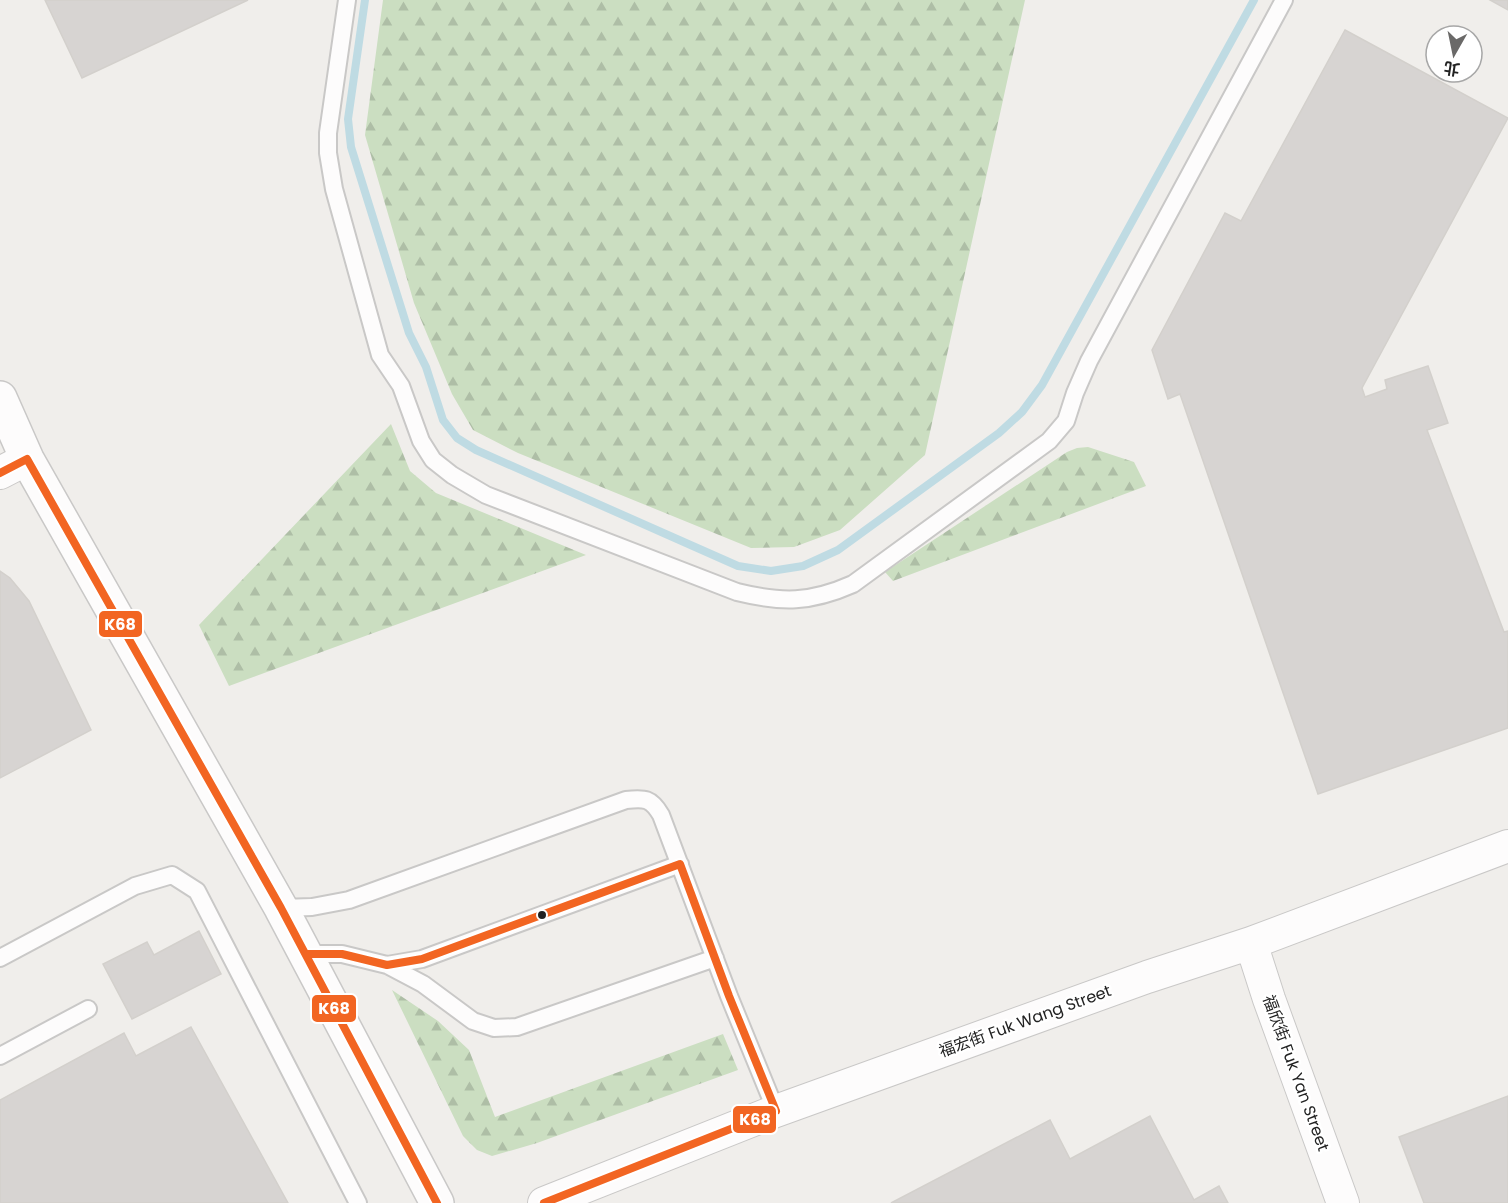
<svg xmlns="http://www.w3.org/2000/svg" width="1508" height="1203" font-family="Poppins,'Noto Sans TC',sans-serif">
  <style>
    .forest { fill: url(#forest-firs) }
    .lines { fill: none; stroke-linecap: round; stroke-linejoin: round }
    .stream { stroke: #bfdbe3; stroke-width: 8 }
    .building { fill: #d7d4d2; stroke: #d3d0cc; stroke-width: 1.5 }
    .service-casing { stroke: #c9c8c7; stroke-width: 20 }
    .minor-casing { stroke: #c9c8c7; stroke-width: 34 }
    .tertiary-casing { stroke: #c9c8c7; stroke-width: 36 }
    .service { stroke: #fdfcfc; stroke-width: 16 }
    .minor { stroke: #fdfcfc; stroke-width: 32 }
    .tertiary { stroke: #fdfcfc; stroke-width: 33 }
    .bus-1-casing { stroke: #fff; stroke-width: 12 }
    .bus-1 { stroke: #f26522; stroke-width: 8 }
    .bus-dot { fill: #222; stroke: #fff; stroke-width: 2 }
    .labels { text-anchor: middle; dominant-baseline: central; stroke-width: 5; stroke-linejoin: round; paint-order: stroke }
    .street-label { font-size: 16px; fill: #222; stroke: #fff }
    .line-badge { stroke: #fff; stroke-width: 2 }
    .badge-label { font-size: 16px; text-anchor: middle; font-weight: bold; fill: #fff }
  </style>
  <defs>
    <pattern id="forest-firs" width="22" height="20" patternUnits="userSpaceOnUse" patternTransform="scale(1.5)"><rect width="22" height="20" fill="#cbdec1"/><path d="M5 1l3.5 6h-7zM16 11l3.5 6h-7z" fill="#aebea6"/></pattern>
  </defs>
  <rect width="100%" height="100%" fill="#f0eeeb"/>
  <!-- forest -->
  <path class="forest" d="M383 0H1025L925 455 840 530 794 547 751 548 518 453 473 430 452 394 414 303 365 135Z
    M391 424 410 471 436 493 586 555 229 686 199 625Z
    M1088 447 1134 462 1146 486 893 581 885 572 1067 452 1077 448Z
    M392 990 438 1021 469 1050 495 1117 723 1034 738 1070 537 1143 492 1156 477 1150 463 1136Z"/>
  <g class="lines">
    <!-- stream -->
    <path class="stream" d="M365 0 348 119 351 147 409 333 426 367 443 420 457 438 476 450 738 566 771 571 803 566 838 550 999 433 1022 412 1042 385 1254 0"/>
  </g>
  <!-- building -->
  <path class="building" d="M45 0H248L82 78Z
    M1490 0H1508V10Z
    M1345 30 1508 118 1362 388 1365 397 1387 389 1385 380 1428 366 1448 423 1427 430 1504 632 1508 631V728L1318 794 1180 394 1168 399 1152 350 1225 213 1241 221Z
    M0 571 10 578 29 601 91 730 0 778Z
    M199 931 221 974 132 1019 103 964 147 942 154 955Z
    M191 1027 288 1203H0V1100L124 1033 136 1056Z
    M1508 1096V1203H1424L1399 1137Z
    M1150 1116 1194 1200 1219 1186 1228 1203H891L1050 1120 1070 1159Z"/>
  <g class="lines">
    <!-- service casing -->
    <g class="service-casing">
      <path id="service" d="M347 0 328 133V153L334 189 380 355 401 386 421 441 433 460 452 475 486 495 737 592C782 603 810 603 853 584L1049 441 1066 421 1075 393 1089 361 1284 0
        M281 908 312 907 349 900 626 800C645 798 651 798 661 815L729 996 776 1111
        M307 954H342L387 965 423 984 473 1021 494 1028 517 1027 715 958
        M0 958 135 886 172 875 197 891 358 1203
        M387 965 422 959 680 864
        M0 1056 88 1009"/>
    </g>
    <!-- minor casing -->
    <g class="minor-casing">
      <path id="minor" d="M0 473 27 459
        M1251 943 1269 999 1343 1203
        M544 1203 776 1111 1147 977 1251 943 1508 846"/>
    </g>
    <!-- tertiary casing -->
    <g class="tertiary-casing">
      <path id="tertiary" d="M0 398 27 459 281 908 437 1203"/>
    </g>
    <!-- service -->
    <use href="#service" class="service"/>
    <!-- minor -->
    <use href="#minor" class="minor"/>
    <!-- tertiary -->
    <use href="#tertiary" class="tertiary"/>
    <!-- bus-1 casing -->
    <g class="bus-1-casing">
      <path id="bus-1" d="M0 473 27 459 281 908 437 1203
        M307 954H342L387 965 422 959 680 864 729 996 776 1111 544 1203"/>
    </g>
    <!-- bus-1 -->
    <use href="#bus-1" class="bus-1"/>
  </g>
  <!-- markers -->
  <circle class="bus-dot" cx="542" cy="915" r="5"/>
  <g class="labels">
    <!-- street labels -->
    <g class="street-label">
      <text transform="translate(1025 1021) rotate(-20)">福宏街 Fuk Wang Street</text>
      <text transform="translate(1296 1073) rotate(70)">福欣街 Fuk Yan Street</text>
    </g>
  </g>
  <g class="line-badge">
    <rect x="98" y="610" width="45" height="28" rx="6" fill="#f26522"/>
    <rect x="311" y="994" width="46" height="29" rx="6" fill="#f26522"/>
    <rect x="732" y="1105" width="45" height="29" rx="6" fill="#f26522"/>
  </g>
  <g class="badge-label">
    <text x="120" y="630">K68</text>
    <text x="334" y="1014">K68</text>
    <text x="755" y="1125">K68</text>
  </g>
  <!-- north arrow -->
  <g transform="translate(1454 54) rotate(189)"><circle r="28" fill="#ffffff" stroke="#a7a7a7" stroke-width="1.5"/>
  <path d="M0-4.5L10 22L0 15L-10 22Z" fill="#6a6968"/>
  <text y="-9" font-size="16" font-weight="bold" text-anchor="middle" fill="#222222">北</text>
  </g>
</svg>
